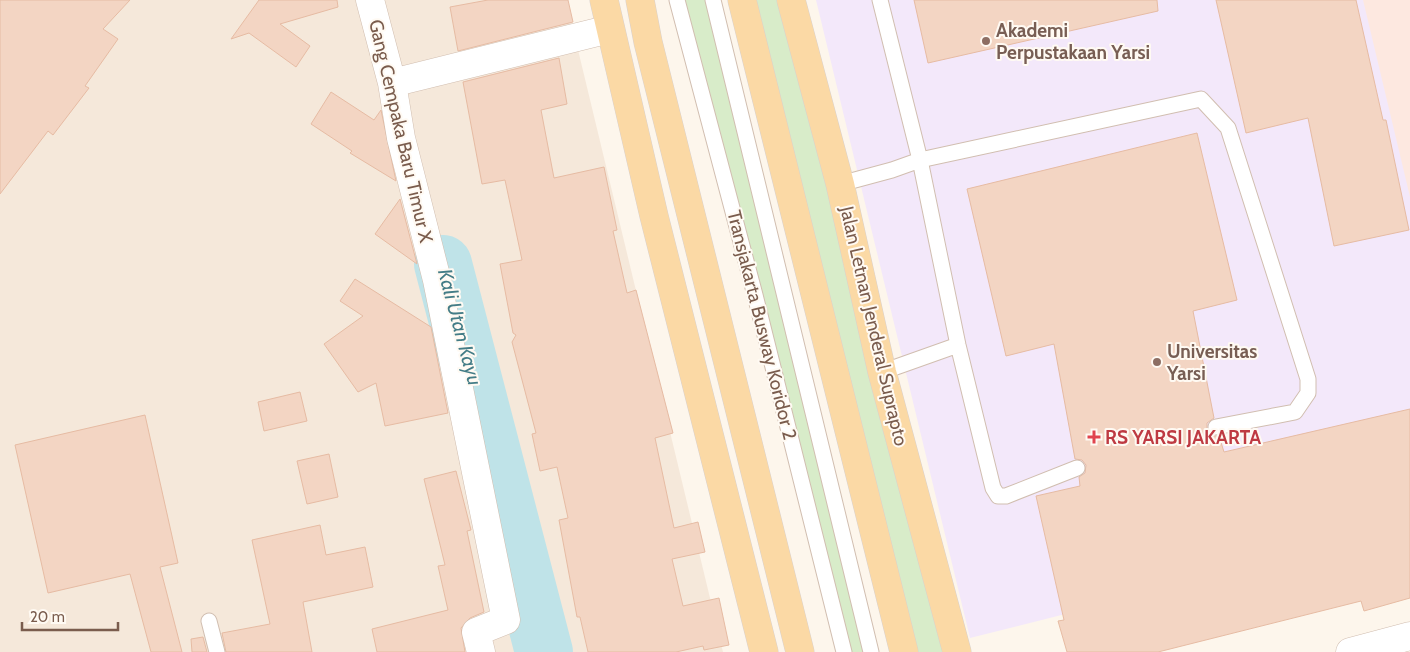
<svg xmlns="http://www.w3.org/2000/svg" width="1410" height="652" font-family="Cabin,sans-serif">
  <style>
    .residential { fill: #f5e8da }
    .commercial { fill: #fde8e0 }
    .education { fill: #f3e8fa }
    .green { fill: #d8ecc9 }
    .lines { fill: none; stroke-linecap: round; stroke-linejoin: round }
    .river { stroke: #bfe3e8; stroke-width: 58 }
    .building { fill: #f3d5c3; stroke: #e6bba3 }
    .service-casing { stroke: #d1beb0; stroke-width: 17 }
    .minor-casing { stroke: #d1beb0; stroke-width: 29 }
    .primary-casing { stroke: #dad1cd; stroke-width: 29 }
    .service { stroke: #fff; stroke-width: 15 }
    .minor { stroke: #fff; stroke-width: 28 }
    .primary { stroke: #fbd9a5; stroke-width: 28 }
    .education-dot { fill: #8d6e63; stroke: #fffaf3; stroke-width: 2 }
    .health-dot { fill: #e0444e; stroke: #fffaf3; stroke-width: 2 }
    .labels { text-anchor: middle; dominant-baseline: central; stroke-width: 4; stroke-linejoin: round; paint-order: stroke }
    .education-label { font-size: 19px; font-weight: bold; fill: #785e54; stroke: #fffaf3; text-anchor: start }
    .street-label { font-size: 19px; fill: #7a5c4d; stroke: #fffaf3 }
    .health-label { font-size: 19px; font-weight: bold; fill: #be3a42; stroke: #fffaf3; text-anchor: start }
    .water-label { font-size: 20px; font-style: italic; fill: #437c86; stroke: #fffaf3 }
  </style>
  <rect width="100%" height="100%" fill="#fdf6ec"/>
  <!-- residential -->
  <path class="residential" d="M0 0H566L723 652H0Z"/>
  <!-- commercial -->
  <path class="commercial" d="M1310 0H1410V409Z"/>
  <!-- education -->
  <path class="education" d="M816 0H1363L1410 197V527L970 638Z"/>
  <!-- green -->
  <path class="green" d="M677 0H713L871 652H843Z
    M742 0H791L957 652H904Z"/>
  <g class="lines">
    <!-- river -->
    <path class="river" d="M443 264 544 652"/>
  </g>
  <!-- building -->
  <path class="building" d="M0 0H130L103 29 118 39 85 86 89 88 53 135 48 131 0 194Z
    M259 0H337L338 7 280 24 310 46 296 67 249 33 231 39Z
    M488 0H568L573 22 458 51 450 7Z
    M914 0H1157L1158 11 928 63Z
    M1216 0H1356L1383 120H1386L1409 230 1334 246 1308 118 1246 133Z
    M559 58 567 104 541 110 554 178 604 167 617 230 613 231 627 293 636 290 673 433 655 438 674 528 698 522 705 552 672 559 683 606 719 598 729 645 704 650 703 646 676 652H588L580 617H577L559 520 568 518 557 467 540 471 532 434 536 433 512 342 516 335 513 333 500 264 522 260 514 222 505 180 482 184 463 82Z
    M331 92 374 120 381 110 396 181 350 153 352 151 311 124Z
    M1197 133 1237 300 1193 311 1214 418 1207 423V429L1212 436H1219L1224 452 1410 409V598L1364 611 1361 601 1158 652H1067L1058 621 1064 620 1036 496 1080 486 1079 477 1085 473 1086 465 1082 460 1075 459 1054 344 1006 356 967 189Z
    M400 199 417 264 375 234Z
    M355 279 431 327 448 413 385 426 376 383 358 392 324 344 363 316 340 301Z
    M300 392 307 421 264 431 258 402Z
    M145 415 178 563 160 567 182 652H151L130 574 48 593 15 445Z
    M329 454 338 497 307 504 297 461Z
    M456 471 471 530 467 531 484 612 470 618 461 628 465 652H377L372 629 448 610 438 566 445 565 424 479Z
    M320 525 326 555 365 547 373 587 303 602 312 652H226L222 633 270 624 252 540Z
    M203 637 207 652H192L191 639Z"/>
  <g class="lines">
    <!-- service casing -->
    <g class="service-casing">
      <path id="service" d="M677 0 755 295 844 652
        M713 0 871 652
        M840 184 892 170 920 160 880 0
        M882 372 958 345
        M1077 468 1006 496H998L993 488 958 345 920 160 1201 99 1228 128 1308 379V393L1295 412 1216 427
        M209 621 217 652"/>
    </g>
    <!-- minor casing -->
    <g class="minor-casing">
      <path id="minor" d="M370 0 392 83 401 138 437 280 506 620 476 632 481 652
        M392 83 610 29
        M1350 652 1410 636"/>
    </g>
    <!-- primary casing -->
    <g class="primary-casing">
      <path id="primary" d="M604 0 654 216 764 652
        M640 0 648 42 800 652
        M742 0 904 652
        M791 0 840 184 882 372 957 652"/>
    </g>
    <!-- service -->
    <use href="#service" class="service"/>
    <!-- minor -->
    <use href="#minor" class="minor"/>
    <!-- primary -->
    <use href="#primary" class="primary"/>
  </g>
  <!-- markers -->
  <g class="education-dot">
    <circle cx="986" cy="41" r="5"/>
    <circle cx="1157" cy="362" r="5"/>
  </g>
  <path class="health-dot" d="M1091.5 429.5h5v5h5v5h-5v5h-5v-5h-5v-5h5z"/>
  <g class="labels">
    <!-- education labels -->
    <g class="education-label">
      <text x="996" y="30">Akademi<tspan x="996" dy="22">Perpustakaan Yarsi</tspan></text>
      <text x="1167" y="351">Universitas<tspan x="1167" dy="22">Yarsi</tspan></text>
    </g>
    <!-- street labels -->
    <g class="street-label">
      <text transform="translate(401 131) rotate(77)">Gang Cempaka Baru Timur X</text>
      <text transform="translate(762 325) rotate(76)">Transjakarta Busway Koridor 2</text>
      <text transform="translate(874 326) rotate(77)">Jalan Letnan Jenderal Suprapto</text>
    </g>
    <!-- health labels -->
    <g class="health-label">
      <text x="1105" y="437">RS YARSI JAKARTA</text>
    </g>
    <!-- water labels -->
    <g class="water-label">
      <text transform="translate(460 327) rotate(75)">Kali Utan Kayu</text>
    </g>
  </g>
  <!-- scale -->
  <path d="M22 622v8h96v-8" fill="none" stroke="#7a5c4d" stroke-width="2.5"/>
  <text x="30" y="622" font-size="15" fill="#7a5c4d" stroke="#fffaf3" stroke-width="4" paint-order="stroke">20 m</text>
</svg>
